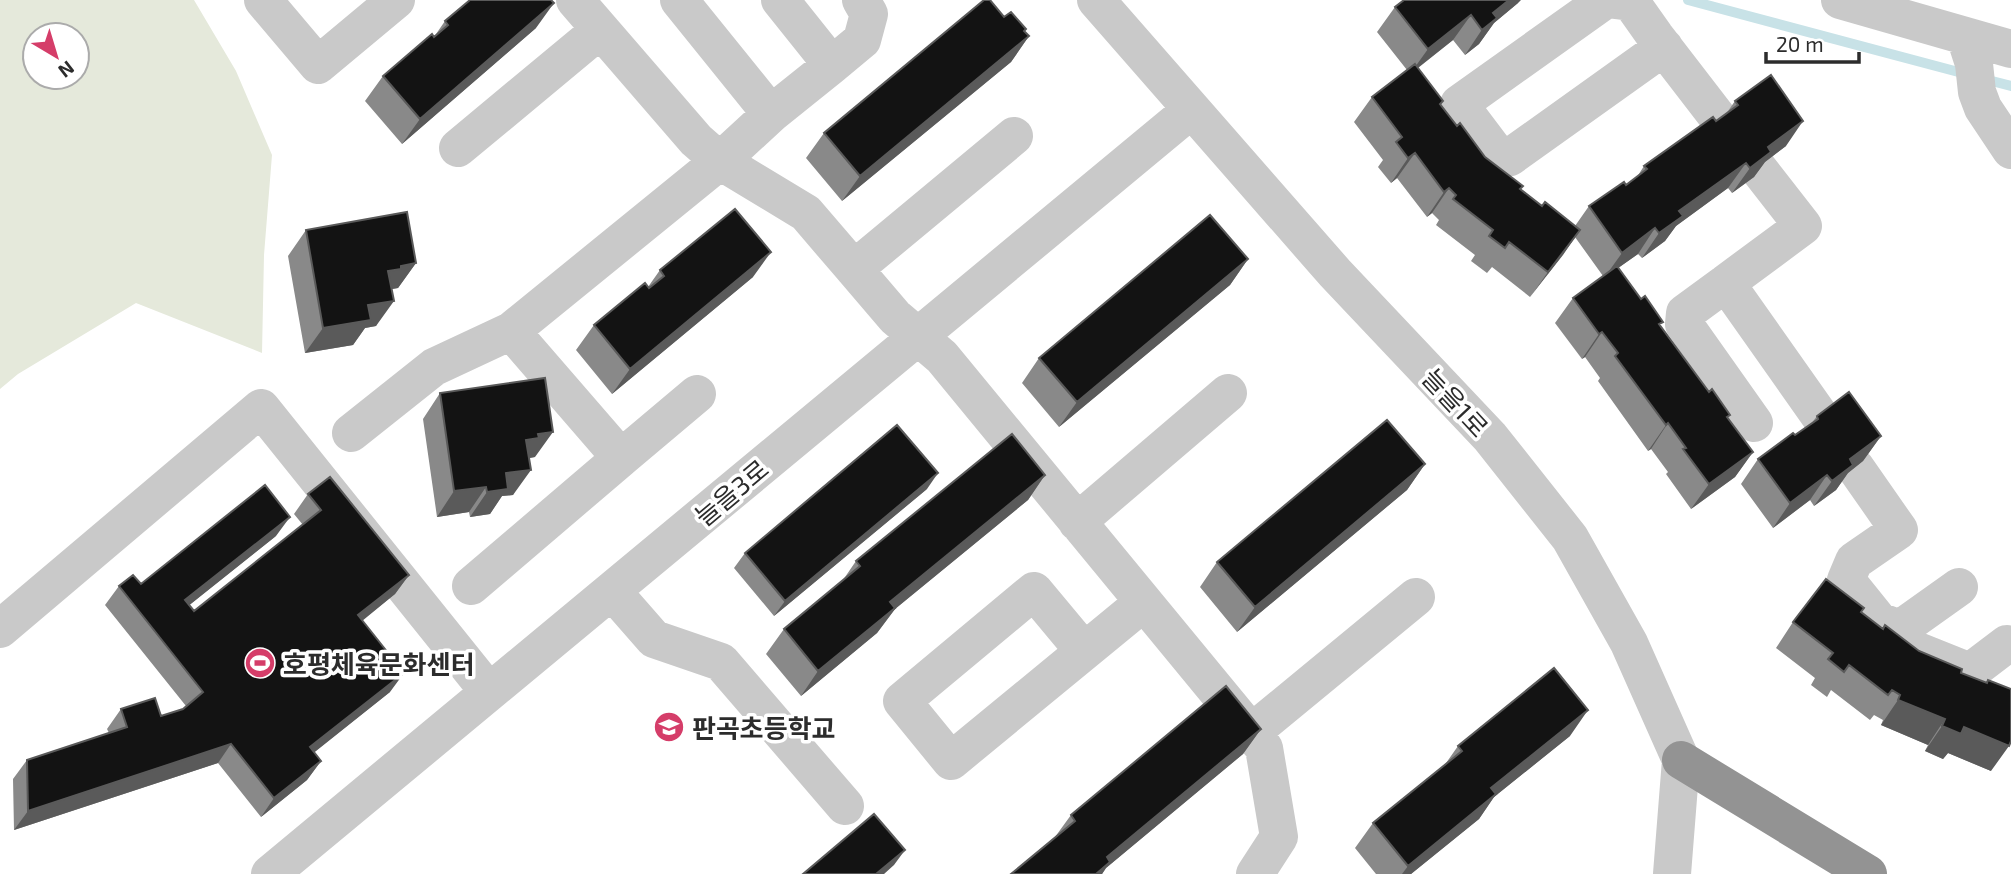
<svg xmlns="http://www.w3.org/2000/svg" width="2011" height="874" font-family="'Exo 2','Noto Sans KR',sans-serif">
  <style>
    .green { fill: #e5e9db; fill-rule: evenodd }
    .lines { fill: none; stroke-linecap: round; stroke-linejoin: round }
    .stream { stroke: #c8e2e7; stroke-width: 10 }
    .minor { stroke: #c9c9c9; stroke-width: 38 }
    .highway { stroke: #939393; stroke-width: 38 }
    .wall { fill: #898989 }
    .shaded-wall { fill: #5a5a5a }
    .building { fill: #131313; stroke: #5a5a5a; stroke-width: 2 }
    .labels { text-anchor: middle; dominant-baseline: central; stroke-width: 7; stroke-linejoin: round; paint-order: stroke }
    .street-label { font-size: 26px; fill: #2c2c2c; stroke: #fff }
    .poi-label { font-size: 26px; font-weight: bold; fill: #2c2c2c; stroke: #fff; text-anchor: start }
  </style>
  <rect width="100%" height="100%" fill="#fff"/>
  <!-- green -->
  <path class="green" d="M0 0H194L236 71 272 155 264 255 262 353 136 303 18 374 0 389ZM35 35H77V77H35Z"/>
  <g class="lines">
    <!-- stream -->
    <path class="stream" d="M1688 0 1966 74
      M1984 79 2011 86"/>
    <!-- minor -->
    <path class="minor" d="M263 0 318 65 396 0
      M575 0 696 140 720 161 806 213 854 269
      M679 0 771 114
      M1096 0 1335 273 1490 437 1570 538 1629 643 1681 760 1672 874
      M1605 0 1459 104 1496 153 1510 157 1664 47
      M1615 0 1631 2 1655 36 1722 123
      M1840 0 2011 49
      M1965 36 1974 64 1977 92 1983 108 2011 150
      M832 65 862 40 869 14 861 0
      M1014 136 854 269 895 317 942 357 1264 748 1279 837 1255 874
      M458 148 600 30
      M1726 283 1803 226 1757 167
      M697 394 621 458 511 331 720 161 771 114 832 65 780 0
      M1754 423 1684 324 1685 313 1726 283 1824 422
      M351 433 434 367 511 331
      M1855 467 1899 530 1854 561 1846 580 1879 621 1900 629 1959 587
      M1077 522 1228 393
      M471 586 621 458
      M612 591 654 639 721 662 845 806
      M0 629 261 408 489 692
      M1900 629 1910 648 1970 672 2007 644
      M1084 651 1034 591 902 701 951 761 1143 603
      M1251 733 1416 597
      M270 874 1191 110"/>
    <!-- highway -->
    <path class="highway" d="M1681 760 1868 874"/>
  </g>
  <!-- wall -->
  <path class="wall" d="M1518 3 1494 23 1479 44 1465 55 1453 40 1418 68 1443 101 1441 105 1457 126 1485 157 1521 189 1542 206 1575 226 1589 206 1626 185 1637 177 1644 166 1716 121 1726 114 1735 101 1786 146 1765 162 1754 177 1732 193 1728 188 1676 226 1665 241 1642 258 1638 254 1618 268 1753 452 1735 477 1691 509 1666 474 1668 472 1651 449 1648 451 1598 381 1600 378 1585 357 1582 359 1555 323 1573 298 1603 276 1575 237 1530 297 1492 267 1487 273 1471 261 1475 255 1436 225 1439 220 1432 213 1427 217 1397 178 1391 183 1378 167 1383 160 1354 122 1372 97 1407 70 1377 32 1395 7Z
    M1004 17 1024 32 1029 36 1011 62 842 201 806 158 824 133Z
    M445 21 536 28 402 144 365 101 383 76 434 37Z
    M306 230 416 263 398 288 392 289 376 326 365 328 353 345 305 353 288 256Z
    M1248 259 1230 285 1059 427 1022 383 1039 358Z
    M660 270 753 277 612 394 576 350 594 325 648 287Z
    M440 393 535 457 529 458 513 495 502 496 490 514 470 517 469 512 437 517 423 419Z
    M1817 416 1881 436 1863 461 1848 473 1836 490 1814 506 1810 500 1773 528 1741 484 1758 459 1811 424Z
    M1425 464 1407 490 1237 632 1200 587 1217 562Z
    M1045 475 1028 500 895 609 877 633 801 696 766 654 784 629 843 580 856 561Z
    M927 489 774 616 734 568 745 553Z
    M308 494 409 575 395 594 362 620 390 692 314 752 321 761 307 780 261 817 218 763 14 830 13 779 27 760 109 733 107 729 121 709 161 716 183 709 186 706 105 605 119 586 141 584 276 536 189 605 194 611 303 525 294 514Z
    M1861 612 1883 629 1919 651 1961 673 1991 771 1948 753 1943 759 1925 751 1928 745 1881 725 1883 720 1874 715 1870 720 1831 690 1827 697 1811 685 1815 678 1776 648 1793 622Z
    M1261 729 1243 754 1106 868 1102 874H1011L1055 837 1071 815Z
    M1570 736 1494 797 1479 819 1411 874H1376L1355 848 1373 823 1444 766 1458 746Z"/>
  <!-- shaded-wall -->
  <path class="shaded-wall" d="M1509 0H1521L1518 3 1494 23 1479 44 1465 55 1493 13Z
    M554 3 536 28 402 144 420 119Z
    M1471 15 1453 40 1410 74 1428 49Z
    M1026 29 1011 51 1029 36 1011 62 842 201 860 176Z
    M1803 121 1786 146 1765 162 1754 177 1732 193 1750 168 1768 147Z
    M1415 153 1397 178 1391 183 1408 158Z
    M1746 163 1728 188 1676 226 1665 241 1642 258 1659 233 1679 211Z
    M1449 188 1432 213 1427 217 1444 192Z
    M1655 228 1638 254 1604 278 1622 253Z
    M1580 230 1563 255 1530 297 1548 272Z
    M771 252 753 277 612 394 630 369Z
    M1248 259 1230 285 1059 427 1077 402Z
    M416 263 398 288 386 290 388 271 401 266Z
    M394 301 376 326 365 328 353 345 305 353 323 328 368 305Z
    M1602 332 1585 357 1582 359 1599 334Z
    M1668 423 1651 449 1648 451 1666 425Z
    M553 432 535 457 524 459 526 440 538 434Z
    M1881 436 1863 461 1848 473 1836 490 1814 506 1832 481 1850 459Z
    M1753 452 1735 477 1691 509 1709 484Z
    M1425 464 1407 490 1237 632 1255 607Z
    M531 470 513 495 502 496 490 514 470 517 487 492 506 473Z
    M938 473 927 489 774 616 785 601Z
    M1045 475 1028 500 895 609 877 633 801 696 818 671 890 602Z
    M1827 475 1810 500 1773 528 1790 503Z
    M486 487 469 512 437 517 454 491Z
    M290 517 276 536 172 619 185 600Z
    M409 575 395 594 345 635 358 615Z
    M404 673 390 692 296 767 310 747Z
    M1898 700 1945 719 1928 745 1881 725Z
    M1588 710 1570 736 1494 797 1479 819 1411 874H1402L1408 866 1491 788Z
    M1942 726 1964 727 2009 746 1991 771 1948 753 1943 759 1925 751Z
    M1261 729 1243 754 1106 868 1102 874H1095L1107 857Z
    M231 744 218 763 14 830 28 811Z
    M321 761 307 780 261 817 274 798Z
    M905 850 894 865 884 874H876Z"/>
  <!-- building -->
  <path class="building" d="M470 0H551L554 3 420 119 383 76 432 34 434 37 448 25 445 21Z
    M984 0H990L1004 17 1011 12 1026 29 1024 31 1029 36 860 176 824 133Z
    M1404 0H1509L1493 13 1497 18 1482 30 1471 15 1428 49 1395 7Z
    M1415 64 1443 101 1440 104 1457 126 1460 123 1485 157 1523 186 1520 189 1542 206 1545 202 1580 230 1548 272 1509 242 1505 248 1489 236 1493 230 1453 199 1456 195 1449 188 1444 192 1415 153 1408 158 1396 142 1402 137 1372 97Z
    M1771 75 1803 121 1768 147 1771 152 1750 168 1746 163 1679 211 1683 216 1659 233 1655 228 1622 253 1589 206 1624 182 1626 185 1647 169 1644 166 1713 117 1716 121 1738 105 1735 101Z
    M735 209 771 252 630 369 594 325 645 283 649 288 664 276 660 270Z
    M407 212 416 263 401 266V269L388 271 394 301 368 305 371 320 323 328 306 230Z
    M1210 215 1248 259 1077 402 1039 358Z
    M1617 266 1641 299 1645 296 1663 322 1659 324 1709 392 1712 389 1730 415 1727 417 1753 452 1709 484 1683 449 1686 448 1668 423 1666 425 1615 356 1618 353 1602 332 1599 334 1573 298Z
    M545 378 553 432 538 434 539 438 526 440 531 470 506 473 508 489 487 492 486 487 454 491 440 393Z
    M1849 392 1881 436 1850 459 1853 465 1832 481 1827 475 1790 503 1758 459 1793 433 1795 435 1818 419 1817 416Z
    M1387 420 1425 464 1255 607 1217 562Z
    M897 425 938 473 785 601 745 553Z
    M1012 434 1045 475 890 602 895 608 818 671 784 629 860 566 856 561Z
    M330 477 409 575 358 615 404 673 310 747 321 761 274 798 231 744 28 811 27 760 127 727 121 709 155 698 161 716 183 709 203 692 119 586 133 575 141 584 265 485 290 517 185 600 194 611 321 510 308 494Z
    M1826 579 1864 608 1861 612 1883 629 1885 625 1919 651 1962 669 1961 673 1987 683 1988 680 2011 689V741L2009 746 1964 727 1961 734 1942 726 1945 719 1898 700 1900 695 1892 690 1888 695 1849 665 1844 672 1828 659 1833 653 1793 622Z
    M1554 668 1588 710 1491 788 1496 794 1408 866 1373 823 1462 751 1458 746Z
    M1226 686 1261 729 1107 857 1110 862 1096 874H1011L1075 821 1071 815Z
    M874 814 905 850 876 874H803Z"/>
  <!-- icons -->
  <defs>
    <g id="stadium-disc" transform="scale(1.575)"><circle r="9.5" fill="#d53d69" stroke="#fff"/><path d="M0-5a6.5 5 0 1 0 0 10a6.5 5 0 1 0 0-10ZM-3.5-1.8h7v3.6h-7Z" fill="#fff"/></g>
    <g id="school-disc" transform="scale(1.575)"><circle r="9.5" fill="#d53d69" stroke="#fff"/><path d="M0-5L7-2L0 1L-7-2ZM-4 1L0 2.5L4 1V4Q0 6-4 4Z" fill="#fff"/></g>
  </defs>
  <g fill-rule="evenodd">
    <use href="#stadium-disc" x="260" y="663"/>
    <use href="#school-disc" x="669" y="727"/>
  </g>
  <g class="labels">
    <!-- street labels -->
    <g class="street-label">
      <text transform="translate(1456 402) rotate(47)">늘을1로</text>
      <text transform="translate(731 492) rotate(-40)">늘을3로</text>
    </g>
    <!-- poi labels -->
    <g class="poi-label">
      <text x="283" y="663">호평체육문화센터</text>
      <text x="692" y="727">판곡초등학교</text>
    </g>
  </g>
  <!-- north arrow -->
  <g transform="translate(56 56) rotate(142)"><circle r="33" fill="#ffffff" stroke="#ababab" stroke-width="2"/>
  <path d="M0-5L12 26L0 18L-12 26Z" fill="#d53d69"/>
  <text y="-10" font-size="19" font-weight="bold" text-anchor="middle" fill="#2c2c2c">N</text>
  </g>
  <!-- scale -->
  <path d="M1766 52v10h93v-10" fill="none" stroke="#2c2c2c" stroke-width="3.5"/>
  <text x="1776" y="52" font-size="21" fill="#2c2c2c" stroke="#ffffff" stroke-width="5" paint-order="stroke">20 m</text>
</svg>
